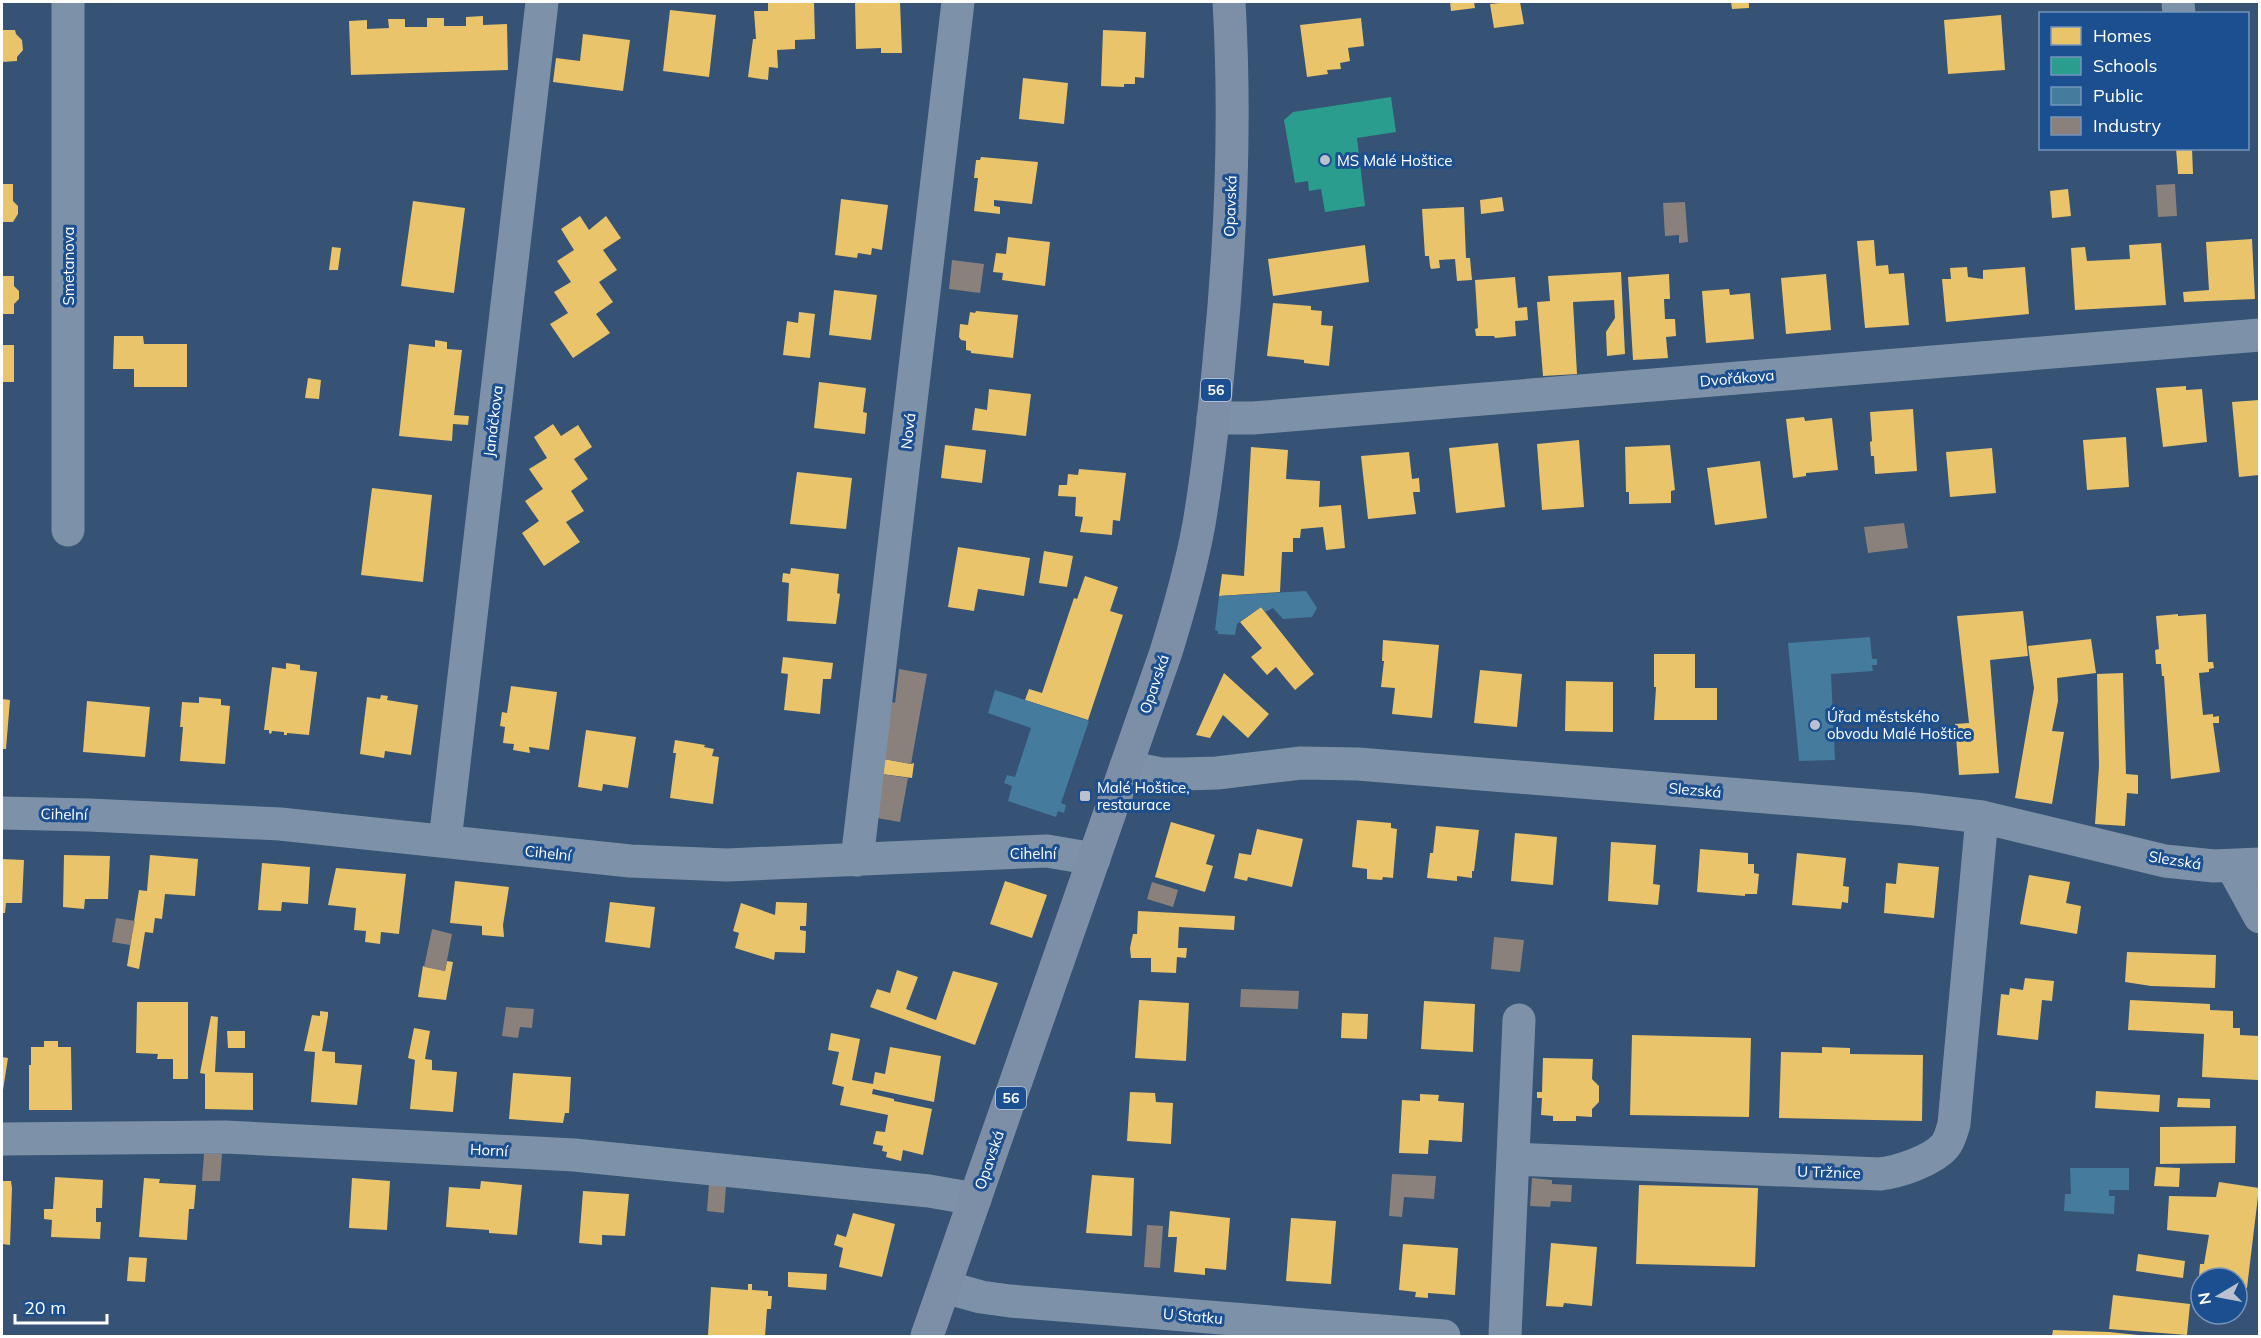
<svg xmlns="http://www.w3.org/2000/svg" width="2261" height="1338" font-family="Mulish,sans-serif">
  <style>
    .homes { fill: #e9c46a }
    .schools { fill: #2a9d8f }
    .public { fill: #457b9d }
    .industry { fill: #8a817c }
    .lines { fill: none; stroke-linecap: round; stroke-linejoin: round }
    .street { stroke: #7d92a8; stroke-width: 33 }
    .primary { stroke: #7d8ea7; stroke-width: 33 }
    .poi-dot { fill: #b9c2ce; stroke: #1b4f8f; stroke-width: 2 }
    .labels { text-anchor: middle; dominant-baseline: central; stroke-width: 6; stroke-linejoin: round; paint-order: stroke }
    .shield { fill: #1b4f8f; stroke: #bbcadd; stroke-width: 1.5 }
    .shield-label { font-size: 14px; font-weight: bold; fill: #fff }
    .poi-label { font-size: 15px; fill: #fff; stroke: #1b4f8f; text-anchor: start }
    .street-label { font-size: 15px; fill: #fff; stroke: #1b4f8f }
  </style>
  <rect width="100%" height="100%" fill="#365274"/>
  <!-- homes -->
  <path class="homes" d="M768 2H814L815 39 795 40V49L777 50 778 68 769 67 768 80 748 77 753 39H756L754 11H768Z
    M855 2H900L902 53H881V48L856 49Z
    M1450 2H1474L1475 8 1451 11Z
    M1731 2H1749V8L1732 9Z
    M1500 3 1520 2 1524 24 1494 28 1490 4Z
    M670 10 716 15 709 77 663 71Z
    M2001 15 2005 70 1948 74 1944 20Z
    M483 16V25L507 24 508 70 351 75 349 21 367 20V29L389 28 388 19H405V27H427V18H444V26H466V17Z
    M1361 18 1364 46 1348 48 1350 61 1340 63 1341 69 1327 70 1328 74 1307 77 1300 25Z
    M2 30H15L16 34 22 40 23 50 17 57V61L2 62Z
    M1103 30 1146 32 1144 78 1135 77V84H1124V87L1101 86Z
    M583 34 630 40 623 91 553 82 556 58 580 61Z
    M1023 78 1068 83 1064 124 1019 119Z
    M2176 148H2192L2193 174H2178Z
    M981 157 1038 162 1032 204 994 200V206L1000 207V214L974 211 978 178H974L976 160H980Z
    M2 184H13V201L18 206V214L13 222H2Z
    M2068 189 2071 216 2052 218 2050 191Z
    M1502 197 1504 211 1481 214 1480 200Z
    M841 199 888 205 882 250 872 248 871 255 858 253 857 258 835 255Z
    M413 201 465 208 454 293 401 286Z
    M1464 207 1466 258H1470L1472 280 1457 281 1455 259 1439 260 1440 268 1431 269 1430 266 1429 256H1425L1422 209Z
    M580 216 589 230 606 216 621 238 603 250 617 270 599 282 613 302 596 314 610 333 573 358 550 324 568 313 554 292 571 282 557 261 574 250 561 229Z
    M1008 237 1050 242 1045 286 1002 280 1003 273 993 272 996 253 1006 254Z
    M2252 239 2255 299 2184 302 2183 292 2209 290 2206 242Z
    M1874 240 1876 266 1888 265 1889 274 1904 273 1909 325 1865 328 1857 241Z
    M2161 243 2166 305 2075 310 2071 248 2085 247 2087 261 2130 259 2129 245Z
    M1365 245 1369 282 1273 296 1268 259Z
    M332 247 341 248 338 270H329Z
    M1967 267 1968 277 1983 279V270L2025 267 2029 314 1946 322 1942 279H1951L1950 268Z
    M1621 272 1625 354 1607 356 1606 332 1615 318 1614 300 1573 302 1577 374 1543 376 1537 302 1550 301 1548 276Z
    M1669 274 1670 299H1664L1665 319H1675L1676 336 1666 337 1668 358 1633 360 1628 277Z
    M1826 274 1831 330 1786 334 1781 278Z
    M2 276H14V286L19 291V299L14 304V314H2Z
    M1515 277 1518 308 1527 307 1528 320 1515 321 1516 336 1495 338 1494 336H1476L1475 329 1478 328 1475 280Z
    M1729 289 1730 295 1750 293 1754 339 1706 343 1702 291Z
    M834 290 877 295 871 340 829 335Z
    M1273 303 1311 306V310L1322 311 1321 325 1333 326 1329 366 1304 363V360L1267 356Z
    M976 311 1018 315 1013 358 971 353V351L966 350V341L961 340 959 337 960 324 968 325 970 312 975 313Z
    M799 312 815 314 810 358 783 355 787 321 798 323Z
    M114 336H143L144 344H187V387H134V369H113Z
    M435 340 447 342V349L462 350 454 415 469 416 468 425 453 424 452 441 399 436 409 344 435 347Z
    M2 345H14V382H2Z
    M308 378 321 380 319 399 305 398Z
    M819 382 866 388 863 412 867 413 865 434 814 428Z
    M2186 386V390L2202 389 2207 442 2163 447 2156 388Z
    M989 389 1031 394 1026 436 972 430 975 408 987 410Z
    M2259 400V475L2239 477 2232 402Z
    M1913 409 1917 471 1875 474 1874 456H1871L1870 442 1872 441 1870 412Z
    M1804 417 1805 421 1832 418 1838 470 1806 473V476L1793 478 1786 419Z
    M553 424 561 436 578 425 592 447 574 459 588 479 571 491 584 511 566 522 580 542 544 566 522 533 539 521 525 501 543 489 529 469 547 458 534 437Z
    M2126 437 2129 487 2087 490 2083 440Z
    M1579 440 1584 507 1542 510 1537 444Z
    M1498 443 1505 507 1456 513 1449 448Z
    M945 445 986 450 982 483 941 478Z
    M1670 445 1675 490 1671 491V503L1629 504V492H1626L1625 447Z
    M1251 447 1288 450 1286 479 1320 481 1319 507 1341 505 1345 548 1326 550 1323 527 1301 529 1300 538H1293V552H1282L1280 592 1219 596 1222 574 1244 576Z
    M1992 448 1996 493 1950 497 1946 452Z
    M1409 452 1412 479 1419 478 1420 492H1413L1416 514 1368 519 1361 456Z
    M1760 461 1767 518 1715 525 1707 468Z
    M1079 469 1126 473 1120 521 1113 520 1112 535 1080 532 1083 517 1075 516 1076 497 1058 496 1059 485H1067L1068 474 1078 475Z
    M797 472 852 478 846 529 790 524Z
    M372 488 432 495 423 582 361 575Z
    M958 547 1030 558 1024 596 978 589 974 611 948 607Z
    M1044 551 1073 556 1067 587 1039 583Z
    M791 568 839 574 837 593 840 594 836 624 787 621 789 583 782 582 783 573 790 574Z
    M1085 576 1118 587 1110 611 1123 615 1088 720 1025 700 1029 689 1042 693 1074 598 1077 599Z
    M1261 607 1314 674 1295 690 1276 667 1267 675 1251 657 1262 648 1240 622Z
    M2023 611 2028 656 1990 660 1999 773 1959 775 1955 724 1969 723 1957 616Z
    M2178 614V616L2206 614 2208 662H2213L2214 668 2209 669V672L2199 673 2201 695 2203 715 2213 714V717L2219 716V723H2213L2220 772 2171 779 2164 676H2162L2161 664H2156L2155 650 2159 649 2156 616Z
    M2091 639 2096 673 2057 678 2058 701 2052 731 2064 732 2052 804 2015 798 2034 688 2028 646Z
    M1383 640 1439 645 1432 718 1392 714 1395 688 1381 687 1384 661H1382Z
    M1654 654H1695V688H1717V720H1654L1656 687H1654Z
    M783 657 833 663 831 679H823L820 714 784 710 788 674 781 673Z
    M286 663 300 665V670L317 672 309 735 287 733V735H284V732L272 731 271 734 269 733V730H264L272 667 286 669Z
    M1480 670 1522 674 1517 727 1474 723Z
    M1224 673 1269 714 1248 738 1223 715 1210 738 1196 735Z
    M2123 673 2126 774 2138 775V794L2127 793 2125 826 2095 824 2099 766 2097 674Z
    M1566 681 1613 682V732L1565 731Z
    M511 686 557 692 549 750 529 747 530 753 513 750 514 744 503 743 505 727 500 726 502 712 507 713Z
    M381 695 388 696 387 700 418 705 411 755 385 751 384 758 360 754 367 697 380 699Z
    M199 697 221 699V705L230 706 225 764 180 761 183 727H180L182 702 199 703Z
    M2 699 10 700 6 749H2Z
    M87 701 150 707 145 757 83 752Z
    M586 730 636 737 628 788 603 784 602 791 578 787Z
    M675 740 705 745 704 747 714 749 712 756 719 757 713 804 670 798 676 753H673Z
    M884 759 911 764 914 763 912 778 882 774Z
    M1357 820 1391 823V828L1397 829 1393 878 1383 877 1382 880 1367 879V869L1352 867Z
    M1171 822 1215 835 1206 864 1213 866 1205 892 1155 877Z
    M1436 826 1479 830 1474 871H1472V878L1457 876V881L1427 878 1430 853H1433Z
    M1257 829 1303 839 1292 887 1248 877 1247 881 1234 878 1239 853 1251 855Z
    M1515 833 1557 837 1553 885 1511 881Z
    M1611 842 1656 845 1653 884 1660 885 1658 905 1608 901Z
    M1700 849 1748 853V864H1754V873L1759 874 1757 894H1745V896L1697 892Z
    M1797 853 1846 858 1843 886 1849 887 1848 903 1842 902 1841 909 1792 905Z
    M64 855 110 856 108 899H85L84 909 63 907Z
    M150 855 198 859 195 896 165 894 162 919 155 918 153 933 145 932 139 969 127 966 139 890 147 891Z
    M2 859 24 860 22 903H6L5 913H2Z
    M262 863 310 867 308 904 282 902 281 911 258 910Z
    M1898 863 1939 867 1934 918 1884 913 1886 883 1896 884Z
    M336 868 406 874 399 934 381 932 380 944 365 942 366 931 354 930 356 908 328 905Z
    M2029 875 2070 882 2066 903 2081 906 2077 934 2020 924Z
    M455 881 509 887 503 925 504 937 482 935V926L450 923Z
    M1005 881 1047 895 1032 938 990 924Z
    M610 902 655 907 650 948 605 942Z
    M776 902 807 903 806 926H800V930L806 931 805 953 775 952 774 960 735 948 739 933 733 931 741 903 775 915Z
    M1138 911 1235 916 1234 930 1179 927 1178 948H1187L1186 958 1177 957 1176 973 1151 972V958H1131L1130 948 1133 934H1137Z
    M2127 952 2216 955 2215 988 2151 986 2125 982Z
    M447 961 453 962 446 1000 418 997 423 966 445 971Z
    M897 970 918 977 906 1009 936 1020 953 971 998 983 975 1045 870 1007 877 989 890 993Z
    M2025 978 2054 981 2052 1001 2042 1000 2038 1040 1997 1035 2001 994 2009 995 2010 988 2023 990Z
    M1139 1000 1189 1003 1186 1061 1135 1058Z
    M2130 1000 2210 1004V1010L2233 1011V1028H2240V1035L2259 1036 2258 1080 2202 1077 2204 1034 2128 1030Z
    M1424 1001 1475 1004 1473 1052 1421 1049Z
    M137 1002H188V1079H173V1059H157L158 1054 136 1053Z
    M320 1011 328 1012V1016L322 1051 335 1052V1063L362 1065 357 1105 311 1102 315 1052 304 1051 312 1015 320 1016Z
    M1342 1013 1368 1014 1367 1039 1341 1038Z
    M211 1016 218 1017 215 1072 253 1073V1110L205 1109V1074L200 1073Z
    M414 1028 430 1031 425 1059 432 1060V1070L457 1072 453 1112 410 1109 415 1060 408 1058Z
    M227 1031H245V1048H228Z
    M831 1033 860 1039 852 1080 873 1084 875 1072 885 1074 890 1047 941 1056 934 1102 873 1089 872 1094 894 1099V1101L932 1109 923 1155 903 1150 901 1161 886 1157 887 1152 882 1151 883 1146 873 1144 876 1131 885 1132 888 1115 840 1105 844 1087 832 1084 839 1052 828 1050Z
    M1632 1035 1751 1038 1749 1117 1630 1115Z
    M44 1041H58V1047H71L72 1110H29V1065H31V1047H44Z
    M1822 1047 1850 1048V1054L1923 1055 1922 1121 1779 1118 1781 1052 1822 1053Z
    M2 1057 8 1058 3 1090H2Z
    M1543 1058 1593 1059 1592 1079 1599 1086V1102L1592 1109V1117L1576 1116V1121H1553V1116L1541 1115 1542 1098H1537V1092H1542Z
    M513 1073 571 1077 569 1113H565L563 1123 509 1119Z
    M2096 1091 2160 1095 2159 1112 2095 1108Z
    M1130 1092 1155 1093 1156 1102 1173 1103 1171 1144 1127 1141Z
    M1420 1094 1439 1095 1438 1101 1464 1103 1462 1142 1429 1140 1428 1154 1399 1153 1402 1100 1420 1101Z
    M2178 1098 2210 1099V1108L2177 1107Z
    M2236 1126 2235 1163 2160 1164V1127Z
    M2156 1167 2180 1168 2179 1187 2154 1186Z
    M1092 1175 1134 1178 1132 1236 1086 1233Z
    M55 1177 103 1180 102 1208H96V1222H101L100 1239 51 1237 52 1220 44 1219V1209H53Z
    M144 1178 160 1179 159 1183 196 1185 194 1209H189L187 1240 139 1237Z
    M352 1178 390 1181 387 1230 349 1228Z
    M2 1181H11L12 1188 10 1245 2 1244Z
    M481 1181 522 1185 517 1235 489 1233V1230L446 1227 449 1187 480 1189Z
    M2219 1182 2259 1188 2247 1288 2237 1287V1278L2199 1277 2200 1264H2204L2209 1235 2167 1230 2169 1196 2216 1197Z
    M1639 1185 1758 1188 1755 1267 1636 1264Z
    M583 1191 629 1194 625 1236 602 1235V1245L579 1243Z
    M1170 1211 1230 1218 1226 1270 1205 1268V1275L1174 1272 1177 1237H1168Z
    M853 1213 895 1224 882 1277 839 1267 843 1248 834 1245 837 1234 846 1237Z
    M1291 1218 1336 1221 1331 1284 1286 1281Z
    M1551 1243 1597 1247 1592 1306 1564 1303 1563 1307 1546 1306Z
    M1403 1244 1458 1248 1455 1295 1428 1293V1298L1415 1297 1416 1292 1399 1290Z
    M2138 1254 2185 1261 2183 1278 2136 1271Z
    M129 1257 147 1258 145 1282 127 1281Z
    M788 1272 827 1274 826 1290 788 1287Z
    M748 1284H752V1290L768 1291V1296H772L771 1309H767L765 1336 708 1335 711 1287 748 1290Z
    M2113 1295 2190 1304 2187 1335 2109 1329Z
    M2053 1330 2109 1332 2138 1335V1336H2052Z"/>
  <!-- schools -->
  <path class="schools" d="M1391 97 1396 132 1357 138 1365 206 1325 212 1321 189 1309 191 1308 181 1295 183 1284 120 1293 112Z"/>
  <!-- public -->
  <path class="public" d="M1306 591 1317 608 1312 617 1283 619 1273 608 1265 612 1261 607 1237 624 1235 635 1218 634V631L1215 630 1219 596Z
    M1870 637 1872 659H1877V665H1872L1873 671 1831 674 1835 760 1799 761 1788 643Z
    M995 690 1089 721 1061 803 1066 805 1064 813 1058 811 1056 817 1008 801 1012 786 1004 783 1007 775 1015 777 1031 728 988 713Z
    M2070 1168H2129V1190H2109V1196H2115L2114 1214 2064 1211 2065 1194H2071Z"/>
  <!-- industry -->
  <path class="industry" d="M2175 184 2177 216 2158 217 2156 185Z
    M1685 202 1688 242 1679 243V235L1665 236 1663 203Z
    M952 260 984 264 980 293 949 289Z
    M1904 523 1908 548 1868 553 1864 527Z
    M899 669 927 674 911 764 884 759 892 702 895 703Z
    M882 774 908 778 900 822 877 818Z
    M1152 882 1178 890 1173 907 1147 899Z
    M116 918 135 921 130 945 112 942Z
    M432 929 452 934 445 971 424 967Z
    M1494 937 1524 940 1520 972 1491 969Z
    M1241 989 1299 991 1298 1009 1240 1007Z
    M506 1007 534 1009 532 1028 520 1027 518 1038 502 1036Z
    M204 1154H222L220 1181H202Z
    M1392 1174 1436 1176 1434 1199 1404 1197 1402 1217 1389 1216Z
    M1532 1178 1552 1180V1184L1572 1185 1571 1202 1551 1201 1550 1207 1530 1206Z
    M709 1184 726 1186 724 1213 707 1211Z
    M1147 1225 1163 1226 1160 1268 1144 1267Z"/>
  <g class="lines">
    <!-- street -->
    <path class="street" d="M2178 2 2179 14
      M1213 418H1253L2260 335
      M68 530V2
      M1126 767 1161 774H1182L1217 773 1301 763 1358 764 1915 809 1982 817 2165 861 2214 866 2260 864
      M2 813 89 815 280 824 630 861 727 865 1047 851 1094 859
      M445 841 542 2
      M857 860 958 2
      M2232 866 2260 917
      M2 1139 225 1137 574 1155 929 1191 975 1199
      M1514 1159 1880 1174C1898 1172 1932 1161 1945 1146 1950 1140 1952 1131 1954 1124L1982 817
      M945 1287 981 1297 1010 1301 1444 1336
      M1505 1336 1519 1020"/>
    <!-- primary -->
    <path class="primary" d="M927 1336 1166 652C1179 610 1191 568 1199 524 1208 470 1214 416 1219 361 1231 242 1236 121 1229 2"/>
  </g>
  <!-- markers -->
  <g class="poi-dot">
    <circle cx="1325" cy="160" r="6"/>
    <circle cx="1815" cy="725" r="6"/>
    <rect x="1079" y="790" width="12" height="12" rx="3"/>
  </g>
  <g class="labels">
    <!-- shield labels -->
    <g class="shield">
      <rect x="1201" y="379" width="30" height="22" rx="4.5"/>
      <rect x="996" y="1087" width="30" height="22" rx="4.5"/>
    </g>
    <g class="shield-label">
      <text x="1216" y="390">56</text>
      <text x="1011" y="1098">56</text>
    </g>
    <!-- poi labels -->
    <g class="poi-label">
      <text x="1337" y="160">MS Malé Hoštice</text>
      <text x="1827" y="716">Úřad městského<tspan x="1827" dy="17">obvodu Malé Hoštice</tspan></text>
      <text x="1097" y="787">Malé Hoštice,<tspan x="1097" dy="17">restaurace</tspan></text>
    </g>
    <!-- street labels -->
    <g class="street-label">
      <text transform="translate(1230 206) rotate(-88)">Opavská</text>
      <text transform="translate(68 266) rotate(-90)">Smetanova</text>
      <text transform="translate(1737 378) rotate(-5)">Dvořákova</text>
      <text transform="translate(493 421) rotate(-83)">Janáčkova</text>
      <text transform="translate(908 431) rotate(-83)">Nová</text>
      <text transform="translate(1154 684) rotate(-71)">Opavská</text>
      <text transform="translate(1695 790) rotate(5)">Slezská</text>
      <text transform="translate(64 814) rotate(1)">Cihelní</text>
      <text transform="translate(548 853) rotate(6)">Cihelní</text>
      <text x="1033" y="853">Cihelní</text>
      <text transform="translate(2175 860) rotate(9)">Slezská</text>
      <text transform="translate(489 1150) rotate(3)">Horní</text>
      <text transform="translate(989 1160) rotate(-71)">Opavská</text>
      <text transform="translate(1829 1172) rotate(2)">U Tržnice</text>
      <text transform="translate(1193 1316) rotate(5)">U Statku</text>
    </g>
  </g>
  <!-- border -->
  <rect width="2261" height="1338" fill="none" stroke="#ffffff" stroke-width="6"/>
  <!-- legend -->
  <rect x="2039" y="12" width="210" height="138" fill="#1b4f8f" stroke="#7695bc" stroke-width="1.5"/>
  <rect x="2051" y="27" width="30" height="18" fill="#e9c46a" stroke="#7695bc" stroke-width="1.5"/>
  <text x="2093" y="42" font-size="18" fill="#ffffff">Homes</text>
  <rect x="2051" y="57" width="30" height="18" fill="#2a9d8f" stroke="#7695bc" stroke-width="1.5"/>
  <text x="2093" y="72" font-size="18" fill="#ffffff">Schools</text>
  <rect x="2051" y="87" width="30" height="18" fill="#457b9d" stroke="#7695bc" stroke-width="1.5"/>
  <text x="2093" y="102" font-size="18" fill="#ffffff">Public</text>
  <rect x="2051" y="117" width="30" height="18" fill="#8a817c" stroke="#7695bc" stroke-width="1.5"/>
  <text x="2093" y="132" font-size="18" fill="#ffffff">Industry</text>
  <!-- north arrow -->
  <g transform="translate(2219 1296) rotate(260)"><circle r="28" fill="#1b4f8f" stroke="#7695bc" stroke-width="1.5"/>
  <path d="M0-4.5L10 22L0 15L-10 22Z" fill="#b9c2ce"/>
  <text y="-9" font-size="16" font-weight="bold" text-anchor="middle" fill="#ffffff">N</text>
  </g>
  <!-- scale -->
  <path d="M15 1314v9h92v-9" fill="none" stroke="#ffffff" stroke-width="3"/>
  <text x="24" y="1314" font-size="18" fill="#ffffff" stroke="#1b4f8f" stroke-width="4.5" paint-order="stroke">20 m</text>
</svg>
